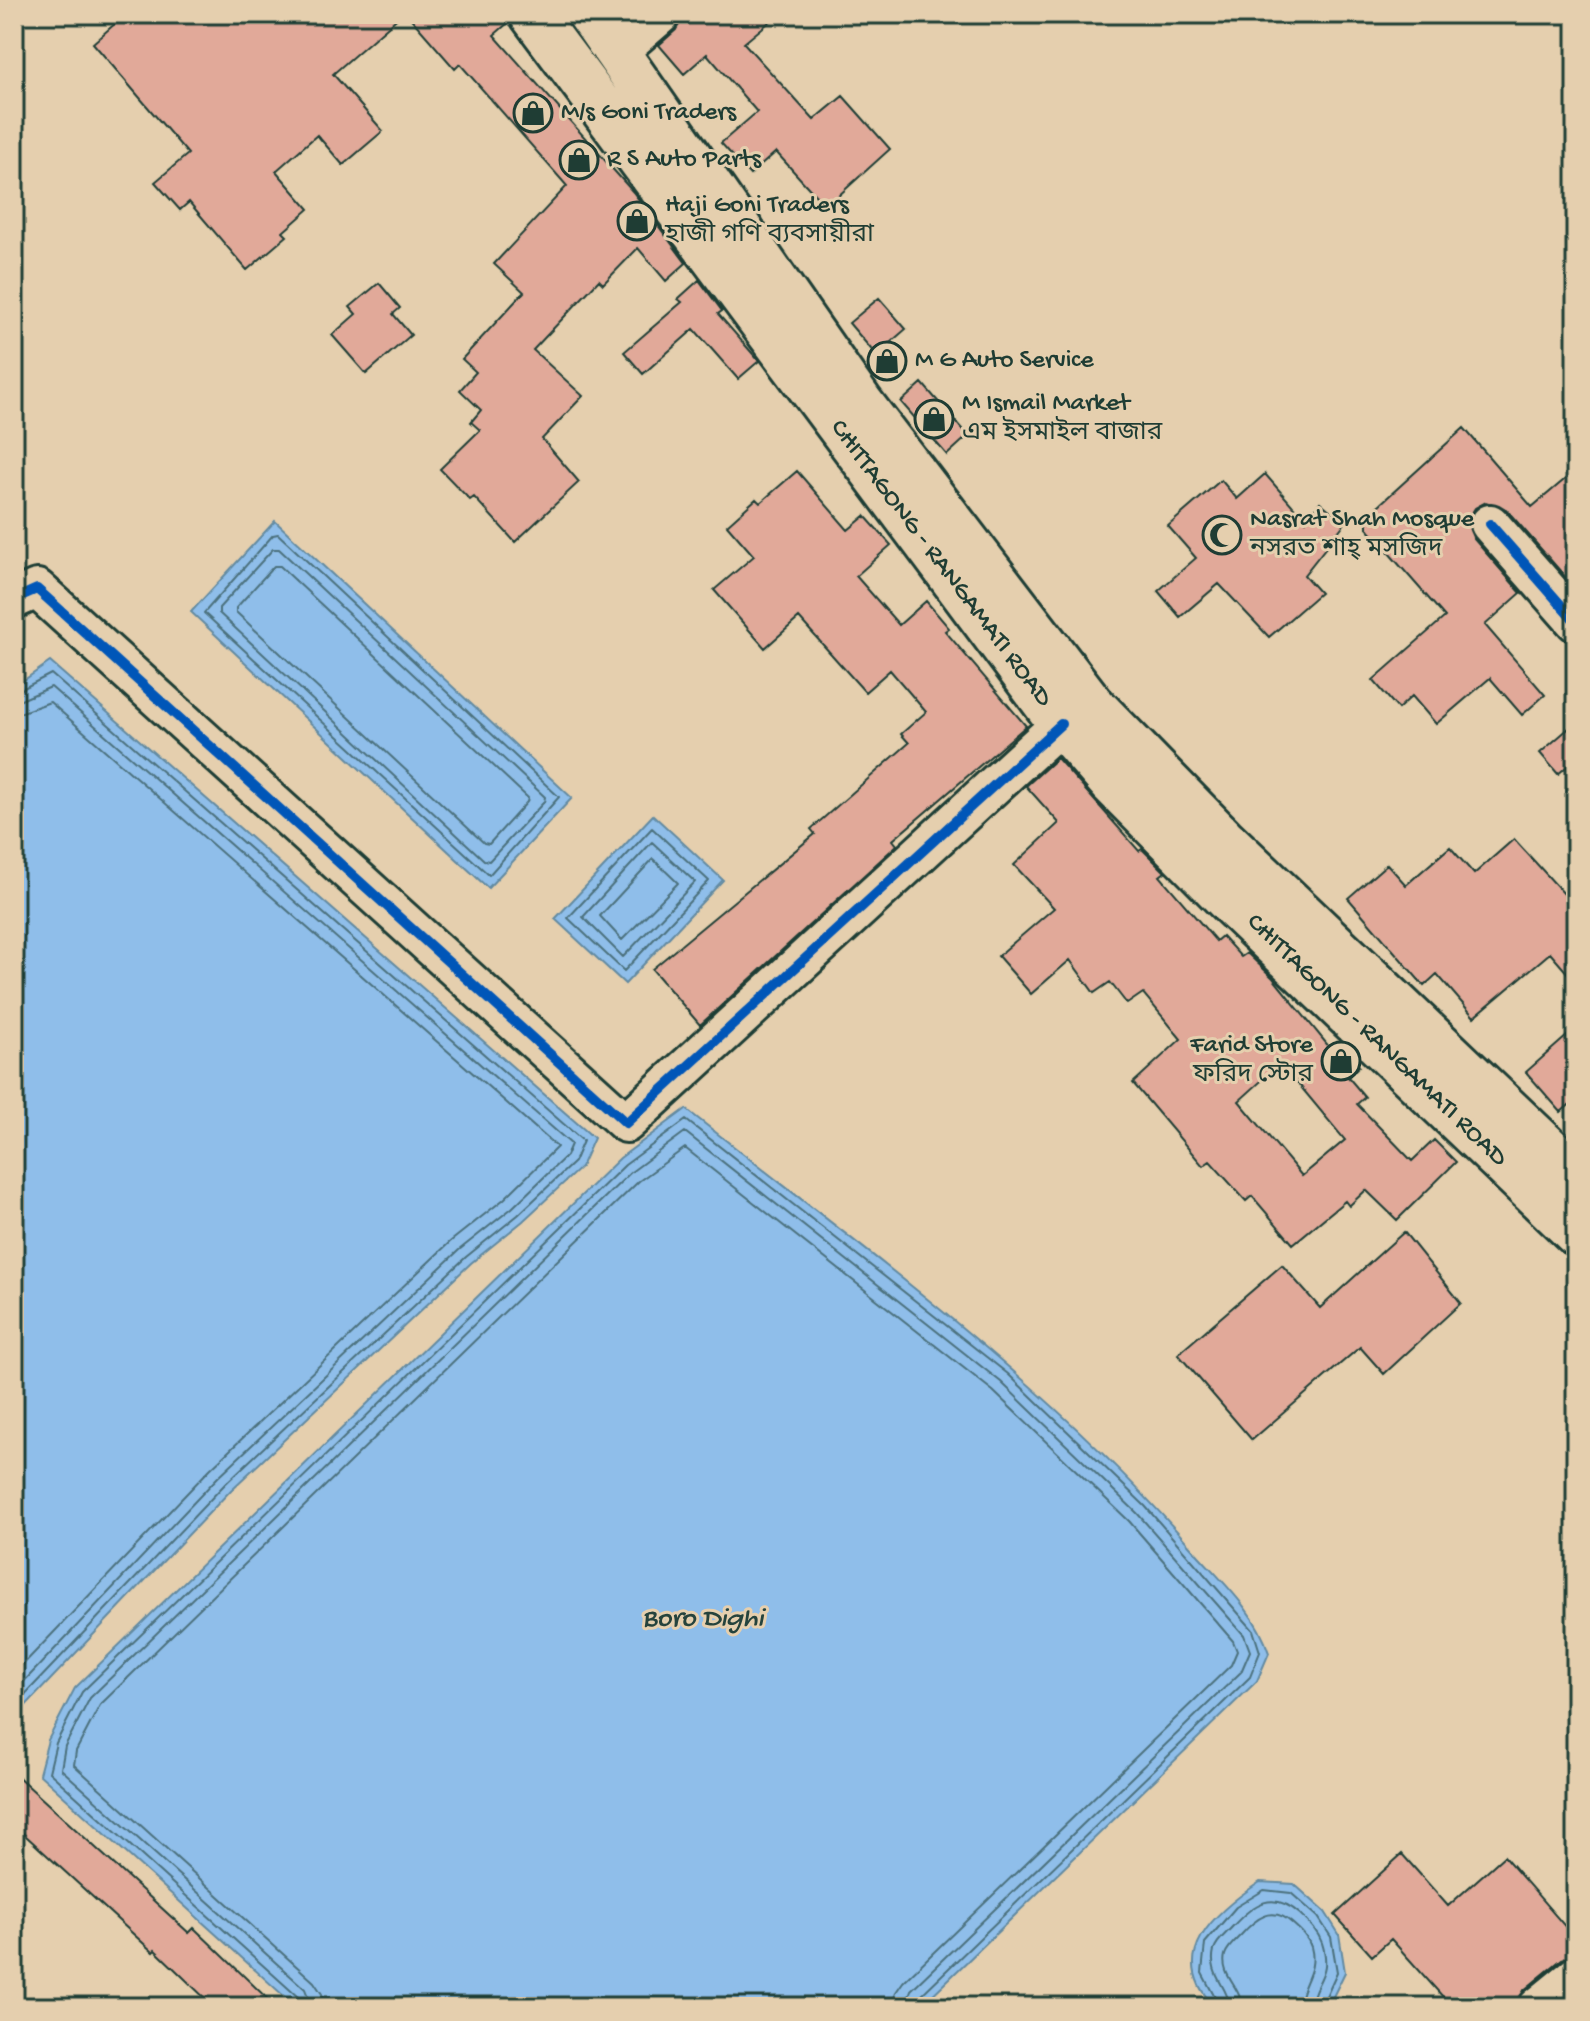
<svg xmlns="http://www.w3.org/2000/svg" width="1590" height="2021" font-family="'Gochi Hand','Noto Sans Bengali',sans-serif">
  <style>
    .water { fill: #8fbeea; stroke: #628aa1; stroke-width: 2 }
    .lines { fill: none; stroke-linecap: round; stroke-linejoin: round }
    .shore { stroke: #4c717d; stroke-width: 2 }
    .building { fill: #e1a999; stroke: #1f3d34; stroke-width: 2; fill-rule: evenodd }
    .street-casing { stroke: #1f3d34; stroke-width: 44 }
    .highway-casing { stroke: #1f3d34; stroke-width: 50 }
    .street { stroke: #e5cfae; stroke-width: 38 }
    .highway { stroke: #e5cfae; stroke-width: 44 }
    .cycleway-casing { stroke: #e5cfae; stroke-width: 15 }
    .cycleway { stroke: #0057b8; stroke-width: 10 }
    .labels { text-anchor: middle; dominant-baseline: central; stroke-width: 6; stroke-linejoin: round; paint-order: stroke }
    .poi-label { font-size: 26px; fill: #1f3d34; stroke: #e5cfae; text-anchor: start }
    .street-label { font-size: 26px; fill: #1f3d34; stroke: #e5cfae }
    .water-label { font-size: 28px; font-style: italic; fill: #25433d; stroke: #e5cfae }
  </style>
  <rect width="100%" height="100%" fill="#e5cfae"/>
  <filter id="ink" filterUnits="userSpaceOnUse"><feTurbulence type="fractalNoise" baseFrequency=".0125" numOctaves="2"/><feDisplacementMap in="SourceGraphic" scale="16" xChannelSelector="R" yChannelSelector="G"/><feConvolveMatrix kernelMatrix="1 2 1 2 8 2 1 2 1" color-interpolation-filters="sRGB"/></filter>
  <g filter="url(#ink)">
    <!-- water -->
    <path class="water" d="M275 521 572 798 488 888 191 612Z
      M50 662 594 1138 581 1167 523 1221 471 1263 231 1490 14 1718V687Z
      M653 815 723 880 625 984 555 919Z
      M686 1109C860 1247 1044 1378 1191 1547 1220 1580 1256 1611 1269 1653L1257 1681 920 2007H296L39 1774 48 1740 75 1688 620 1158Z
      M1260 1882 1294 1884 1325 1912 1339 1934 1345 1972 1328 2007H1215C1164 1955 1216 1911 1260 1882Z"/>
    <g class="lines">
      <!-- shore -->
      <path class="shore" d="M278 534 559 797 489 875 204 613 273 535Z
        M273 549H279L545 797 544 802 489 861 484 860 219 613V608Z
        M274 566H280L528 798 527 802 489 844 484 843 236 612V608Z
        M14 693 51 674 583 1141 574 1162 518 1215 466 1257 225 1484 14 1706
        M14 703 51 687 571 1144 566 1156 512 1208 459 1250 218 1477 14 1692
        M14 715 50 702 557 1147 504 1199 451 1241 210 1469 14 1674
        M652 828 709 881 624 971 568 918Z
        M652 842 695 882 623 957 583 917Z
        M653 859 678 883 622 940 600 916Z
        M302 2007 298 1997 49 1772 56 1743 82 1692 625 1165 686 1120 1008 1374 1145 1506 1253 1630 1260 1652 1250 1677 918 1998 915 2007
        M312 2007 305 1989 61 1769 65 1746 90 1698 631 1172 685 1132 1001 1382 1137 1513 1244 1635 1250 1651 1241 1672 911 1990 905 2007
        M324 2007 322 1994 314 1982 74 1765 76 1751 100 1705 639 1181 685 1148 993 1391 1129 1521 1233 1641 1237 1651 1231 1665 903 1982 896 1992 893 2007
        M1220 2007 1202 1973 1205 1943 1236 1907 1264 1890 1291 1893 1318 1917 1331 1937 1337 1972 1321 2007
        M1230 2007C1228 1985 1208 1976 1214 1950 1216 1941 1227 1933 1233 1926 1254 1903 1273 1890 1300 1914 1308 1922 1318 1931 1322 1943 1333 1977 1313 1980 1311 2007
        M1242 2007C1241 1987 1220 1976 1225 1955 1227 1948 1235 1941 1241 1935 1256 1918 1272 1905 1292 1923 1300 1930 1308 1937 1311 1947 1318 1972 1300 1984 1299 2007"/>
    </g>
    <!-- building -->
    <path class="building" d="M126 14H402L333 74 383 131 343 165 317 135 276 171 309 209 283 232 287 236 247 270 189 202 180 210 155 182 188 154 93 43Z
      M407 14H508L509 22 494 35 633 192 686 263 666 281 638 248 603 284 599 280 533 350 583 396 542 439 579 482 515 542 474 497 470 500 440 469 480 430 471 422 481 410 460 390 476 372 462 359 524 292 494 264 567 186 460 64 455 69Z
      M682 14H779L744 43 814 120 843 96 890 149 826 207 776 152 750 175 721 143 757 112 707 54 684 74 659 45 676 30Z
      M699 280 722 311 718 314 759 361 738 379 694 329 643 374 624 352 682 302 678 299Z
      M379 283 400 308 393 314 411 335 366 374 332 335 356 314 350 307Z
      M879 298 906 329 876 355 849 323Z
      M922 383 968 436 947 455 901 402Z
      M1464 428 1532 507 1576 470V589L1506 509 1486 502 1475 508 1469 518 1473 538 1521 593 1485 625 1545 695 1522 715 1490 678 1436 724 1412 696 1398 709 1373 680 1445 617 1367 528V516Z
      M797 471 848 530 865 516 891 545 856 576 899 625 926 601 949 628 945 631 1026 726 893 840 897 845 700 1025 652 969 815 834 811 829 909 743 901 734 926 712 890 670 865 692 799 618 765 648 714 590 754 556 727 525 756 499 760 503Z
      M1265 474 1306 521 1320 502 1345 523 1304 575 1320 593 1269 637 1219 584 1180 617 1158 591 1196 558 1168 526 1221 480 1237 499Z
      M1576 722V759L1558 774 1540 753Z
      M1057 758 1139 851 1142 849 1165 872 1160 876 1216 941 1222 936 1241 957 1247 953 1273 978 1330 1048 1337 1042 1359 1066 1348 1077 1365 1097 1357 1104 1412 1161 1434 1140 1456 1162 1397 1220 1366 1190 1349 1206 1345 1201 1293 1244 1252 1196 1246 1201 1210 1161 1203 1166 1133 1083 1181 1039 1143 993 1127 1004 1110 982 1094 993 1070 960 1031 994 998 956 1054 908 1014 865 1059 823 1026 786ZM1281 1063 1345 1140 1302 1176 1239 1101Z
      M1514 839 1576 907V983L1550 953 1474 1017 1437 974 1424 986 1348 898 1387 864 1406 885 1450 847 1474 874Z
      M1576 1028V1099L1561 1112 1526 1072Z
      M1404 1232 1461 1303 1384 1374 1360 1347 1252 1440 1178 1354 1282 1265 1320 1308Z
      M14 1773 189 1933 194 1928 276 2007H214L155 1950 153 1952 14 1825Z
      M1402 1854 1448 1906 1504 1856 1576 1939V1955L1562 1959 1524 1990 1517 2007H1452L1391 1939 1372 1956 1335 1915Z"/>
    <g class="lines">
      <!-- street casing -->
      <g class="street-casing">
        <path id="street" d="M617 52 661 14
          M1490 524 1576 622
          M14 599 37 589 626 1123 1061 724
          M1538 2007 1576 1976"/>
      </g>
      <!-- highway casing -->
      <g class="highway-casing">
        <path id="highway" d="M532 14 1061 724 1111 782 1230 902 1576 1233
          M590 14 862 405 1092 705 1223 839 1576 1175"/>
      </g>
      <!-- street -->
      <use href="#street" class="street"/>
      <!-- highway -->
      <use href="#highway" class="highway"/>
      <!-- cycleway casing -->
      <g class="cycleway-casing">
        <path id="cycleway" d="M1490 524 1576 622
          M14 599 37 589 626 1123 1061 724"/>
      </g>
      <!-- cycleway -->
      <use href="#cycleway" class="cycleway"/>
    </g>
  </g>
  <!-- icons -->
  <defs>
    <g id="shop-ring" transform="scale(2)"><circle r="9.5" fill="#e5cfae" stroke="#1f3d34" stroke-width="1.5"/><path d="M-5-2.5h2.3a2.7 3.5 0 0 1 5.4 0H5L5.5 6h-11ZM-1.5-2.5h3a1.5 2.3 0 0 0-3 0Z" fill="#1f3d34"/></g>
    <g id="mosque-ring" transform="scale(2)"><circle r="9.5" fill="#e5cfae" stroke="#1f3d34" stroke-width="1.5"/><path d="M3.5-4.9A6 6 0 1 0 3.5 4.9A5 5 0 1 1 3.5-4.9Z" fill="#1f3d34"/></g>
  </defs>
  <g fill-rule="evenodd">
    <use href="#shop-ring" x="533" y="113"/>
    <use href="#shop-ring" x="579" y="160"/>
    <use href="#shop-ring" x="637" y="221"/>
    <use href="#shop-ring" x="887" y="361"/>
    <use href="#shop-ring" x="934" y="419"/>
    <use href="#mosque-ring" x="1222" y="535"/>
    <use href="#shop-ring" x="1341" y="1061"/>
  </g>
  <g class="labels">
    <!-- poi labels -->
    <g class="poi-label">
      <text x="561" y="113">M/s Goni Traders</text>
      <text x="607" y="160">R S Auto Parts</text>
      <text x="665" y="206">Haji Goni Traders<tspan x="665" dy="30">হাজী গণি ব্যবসায়ীরা</tspan></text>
      <text x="915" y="361">M G Auto Service</text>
      <text x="962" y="404">M Ismail Market<tspan x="962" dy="30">এম ইসমাইল বাজার</tspan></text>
      <text x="1250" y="520">Nasrat Shah Mosque<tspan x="1250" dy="30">নসরত শাহ্‌ মসজিদ</tspan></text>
      <text x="1313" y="1046" text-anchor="end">Farid Store<tspan x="1313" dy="30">ফরিদ স্টোর</tspan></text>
    </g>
    <!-- street labels -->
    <g class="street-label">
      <text transform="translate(940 564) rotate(53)">CHITTAGONG - RANGAMATI ROAD</text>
      <text transform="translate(1376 1041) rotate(44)">CHITTAGONG - RANGAMATI ROAD</text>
    </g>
    <!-- water labels -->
    <g class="water-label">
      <text x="703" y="1619">Boro Dighi</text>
    </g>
  </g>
  <!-- margin -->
  <rect width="1590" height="2021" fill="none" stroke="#e5cfae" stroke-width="48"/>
  <rect x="24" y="24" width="1542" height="1973" fill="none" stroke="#1f3d34" stroke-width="3" filter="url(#ink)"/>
</svg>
